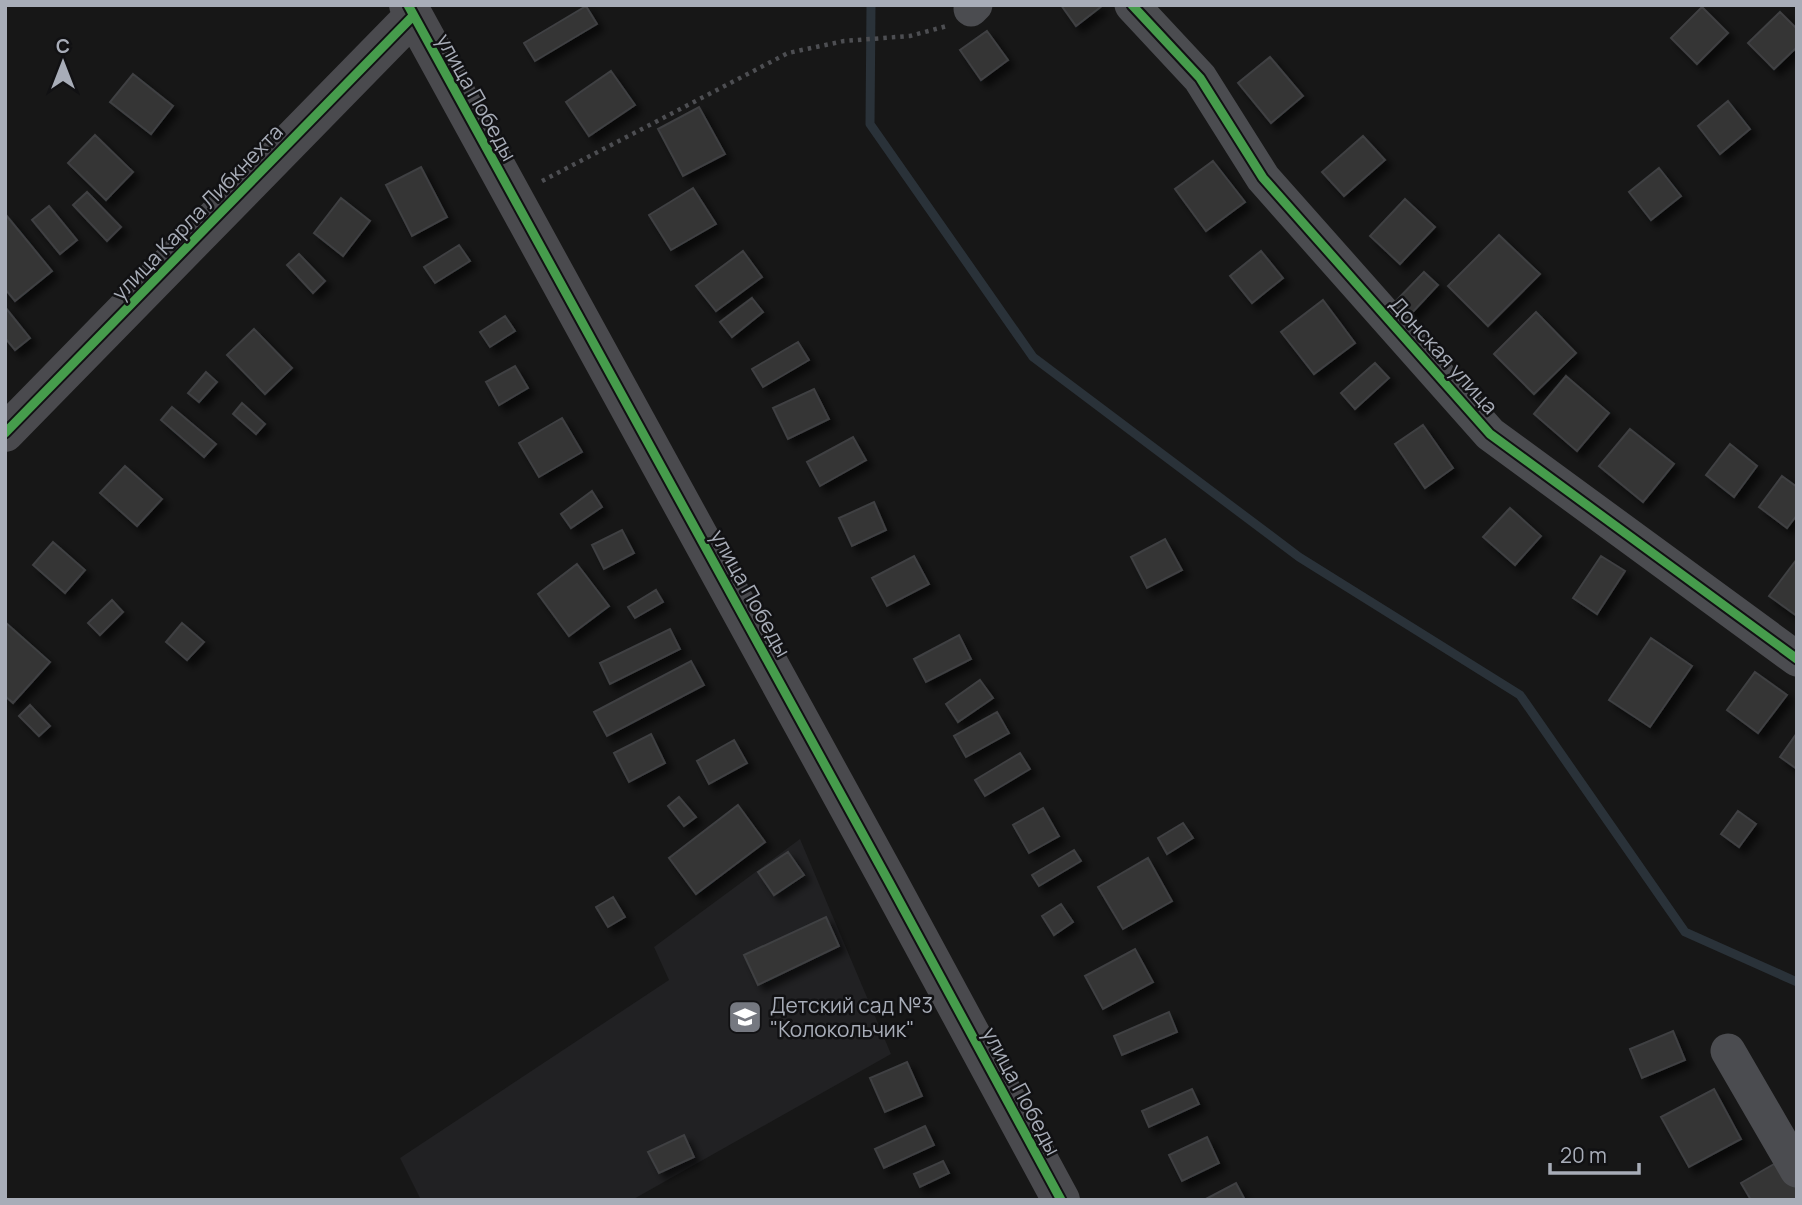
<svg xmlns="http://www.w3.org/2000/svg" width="1802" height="1205" font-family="Manrope,sans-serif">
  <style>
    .built { fill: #212123 }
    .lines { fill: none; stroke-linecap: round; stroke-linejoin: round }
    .stream { stroke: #2a3239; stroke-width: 9 }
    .building { fill: #353536; stroke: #3f4043; stroke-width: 2; filter: url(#shadow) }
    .path { stroke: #4d4e52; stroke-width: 4.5; stroke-dasharray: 3.5 5; stroke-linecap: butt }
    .street { stroke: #4b4c50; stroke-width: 35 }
    .secondary { stroke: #4a4a4e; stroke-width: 38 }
    .cycleway-casing { stroke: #111113; stroke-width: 13 }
    .cycleway { stroke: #469c4c; stroke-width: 9 }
    .labels { text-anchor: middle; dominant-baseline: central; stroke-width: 5; stroke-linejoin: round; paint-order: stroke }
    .street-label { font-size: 21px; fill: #a8adb8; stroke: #111113 }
    .poi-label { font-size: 21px; fill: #a8adb8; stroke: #111113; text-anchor: start }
  </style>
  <defs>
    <filter id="shadow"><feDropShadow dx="6" dy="6" stdDeviation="3.5" flood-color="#0009"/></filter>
  </defs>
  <rect width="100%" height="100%" fill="#171717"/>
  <!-- built -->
  <path class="built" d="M800 839 891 1054 632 1200H421L400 1158 669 980 654 947Z"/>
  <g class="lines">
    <!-- stream -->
    <path class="stream" d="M871 5 870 124 1033 357 1299 557 1520 695 1685 932 1797 982"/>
  </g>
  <!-- building -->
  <path class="building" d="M1061 5H1101L1102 6 1076 26Z
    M586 6 597 24 535 61 524 43Z
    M1702 7 1728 33 1697 64 1671 38Z
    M1780 12 1797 29V47L1774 69 1748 43Z
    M987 31 1008 60 981 80 960 50Z
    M1270 57 1303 96 1271 123 1238 83Z
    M611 71 635 105 589 136 566 102Z
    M133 74 173 106 151 134 110 102Z
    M1728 101 1750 129 1720 154 1698 126Z
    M699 107 725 154 683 176 658 129Z
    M95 135 133 172 106 200 68 163Z
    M1363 136 1385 160 1344 196 1322 172Z
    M1213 161 1245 202 1206 231 1175 189Z
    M421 167 447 217 412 236 386 185Z
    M1659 168 1681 196 1651 220 1629 192Z
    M693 188 716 224 671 250 649 215Z
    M87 192 121 227 107 241 73 205Z
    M341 198 370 221 343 256 314 233Z
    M1405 199 1435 227 1400 264 1370 236Z
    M49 206 77 240 60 254 32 220Z
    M6 215 52 271 15 301 5 289Z
    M1499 235 1540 274 1488 326 1448 286Z
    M459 245 470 261 435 283 424 267Z
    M743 251 762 277 716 311 696 286Z
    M1261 251 1283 278 1252 303 1230 276Z
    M299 254 325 281 313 293 287 265Z
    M1424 272 1438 285 1409 316 1394 303Z
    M752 298 763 312 732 337 720 322Z
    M1323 300 1355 343 1314 374 1281 332Z
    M5 307 30 338 15 350 5 338Z
    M1536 312 1576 353 1534 394 1494 354Z
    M505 316 515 331 490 347 480 332Z
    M254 329 292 368 265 394 227 355Z
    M798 342 809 360 763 387 752 369Z
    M1375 363 1389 378 1355 409 1341 393Z
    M515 366 528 388 499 405 486 382Z
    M206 372 217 382 199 402 188 393Z
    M1566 376 1609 413 1577 451 1534 414Z
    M814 389 829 419 788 439 773 408Z
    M242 403 265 424 256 434 233 414Z
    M172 407 216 444 204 457 161 420Z
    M562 418 582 452 539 477 519 443Z
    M1423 425 1453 468 1425 488 1395 444Z
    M1630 429 1674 464 1643 502 1599 466Z
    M853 437 866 460 820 486 807 462Z
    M1730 444 1757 466 1734 497 1706 475Z
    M125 466 162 499 137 526 100 493Z
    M1782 476 1797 487V515L1787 528 1759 507Z
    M592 491 602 507 571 528 561 514Z
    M874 502 886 530 852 546 839 518Z
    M1510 508 1541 536 1515 565 1483 537Z
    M622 530 634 553 604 569 592 545Z
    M1165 539 1182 570 1147 588 1131 557Z
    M53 542 85 570 65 593 33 565Z
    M914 556 929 584 887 606 872 578Z
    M1601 556 1625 571 1597 614 1573 598Z
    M1797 559V616L1769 596Z
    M577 564 609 606 569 636 538 594Z
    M656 590 663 602 635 618 628 607Z
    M112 600 123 612 100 635 88 623Z
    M5 622 50 662 13 703 5 696Z
    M182 623 204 642 187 660 166 642Z
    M670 629 680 649 610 684 600 663Z
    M959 635 971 659 926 682 914 659Z
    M1651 638 1692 666 1650 727 1609 700Z
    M691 661 704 685 607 736 594 712Z
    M1755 672 1787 695 1758 733 1727 710Z
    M980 680 993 698 958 722 946 704Z
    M30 705 50 726 39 736 19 716Z
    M997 712 1009 733 966 757 954 736Z
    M1797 733V769L1780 757Z
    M651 734 665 763 629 782 614 753Z
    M734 740 747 763 709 784 697 761Z
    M1020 753 1030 769 985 796 975 780Z
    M679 797 696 817 684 826 668 806Z
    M738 805 765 842 696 894 669 858Z
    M1043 808 1059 836 1029 853 1013 825Z
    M1738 811 1756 824 1739 847 1721 834Z
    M1183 823 1193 838 1167 854 1158 838Z
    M1074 850 1081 861 1039 886 1032 875Z
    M788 852 804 875 774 895 758 872Z
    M1148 858 1172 901 1123 929 1098 887Z
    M613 897 625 917 608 927 596 907Z
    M1061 904 1073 922 1054 935 1042 916Z
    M826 917 839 946 758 985 744 955Z
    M1135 949 1153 982 1103 1009 1085 976Z
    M1169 1012 1177 1032 1122 1055 1114 1036Z
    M1673 1031 1685 1060 1642 1078 1630 1049Z
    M907 1062 922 1096 885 1112 870 1078Z
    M1192 1089 1199 1104 1149 1127 1142 1111Z
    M1714 1089 1741 1139 1689 1167 1661 1117Z
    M925 1126 934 1145 884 1168 875 1149Z
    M684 1135 694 1157 659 1173 648 1152Z
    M1207 1137 1219 1163 1182 1181 1169 1155Z
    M1781 1160 1797 1187V1200H1751L1741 1183Z
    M943 1161 949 1173 920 1187 914 1174Z
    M1236 1183 1245 1200H1204Z"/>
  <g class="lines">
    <!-- path -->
    <path class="path" d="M542 181 788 53 844 41 910 36 947 26"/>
    <!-- street -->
    <path class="street" d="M1132 5 1200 78 1263 178 1490 434 1797 659
      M971 9 975 5
      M1728 1051 1797 1170"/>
    <!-- secondary -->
    <path class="secondary" d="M408 5 889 882 1061 1200
      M5 433 413 16"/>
    <!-- cycleway casing -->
    <g class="cycleway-casing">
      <path id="cycleway" d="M408 5 889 882 1061 1200
        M1132 5 1200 78 1263 178 1490 434 1797 659
        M5 433 413 16"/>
    </g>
    <!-- cycleway -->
    <use href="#cycleway" class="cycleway"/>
  </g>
  <!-- icons -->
  <defs>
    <g id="school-square" transform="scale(1.75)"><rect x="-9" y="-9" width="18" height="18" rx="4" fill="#757880" stroke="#111113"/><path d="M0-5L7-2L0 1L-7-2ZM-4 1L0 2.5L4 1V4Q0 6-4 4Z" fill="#fff"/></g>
  </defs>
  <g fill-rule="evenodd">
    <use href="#school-square" x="745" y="1017"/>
  </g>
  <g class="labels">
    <!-- street labels -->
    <g class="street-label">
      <text transform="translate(477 97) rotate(61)">улица Победы</text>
      <text transform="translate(197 212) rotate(-46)">улица Карла Либкнехта</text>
      <text transform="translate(1444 355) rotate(48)">Донская улица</text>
      <text transform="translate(751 593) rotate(61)">улица Победы</text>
      <text transform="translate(1022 1091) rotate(62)">улица Победы</text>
    </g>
    <!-- poi labels -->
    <g class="poi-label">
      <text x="770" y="1005">Детский сад №3<tspan x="770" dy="24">"Колокольчик"</tspan></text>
    </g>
  </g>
  <!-- border -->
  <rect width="1802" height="1205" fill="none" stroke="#a8adb8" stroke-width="14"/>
  <!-- north arrow -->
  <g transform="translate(63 63)" stroke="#111113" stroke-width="5" paint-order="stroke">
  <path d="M0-5L12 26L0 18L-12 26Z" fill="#a8adb8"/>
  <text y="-10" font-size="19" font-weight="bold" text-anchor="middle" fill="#a8adb8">С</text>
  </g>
  <!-- scale -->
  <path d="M1550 1163v10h89v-10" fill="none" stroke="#a8adb8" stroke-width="3.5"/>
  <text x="1560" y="1163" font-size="21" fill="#a8adb8" stroke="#111113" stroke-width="5" paint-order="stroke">20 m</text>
</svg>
